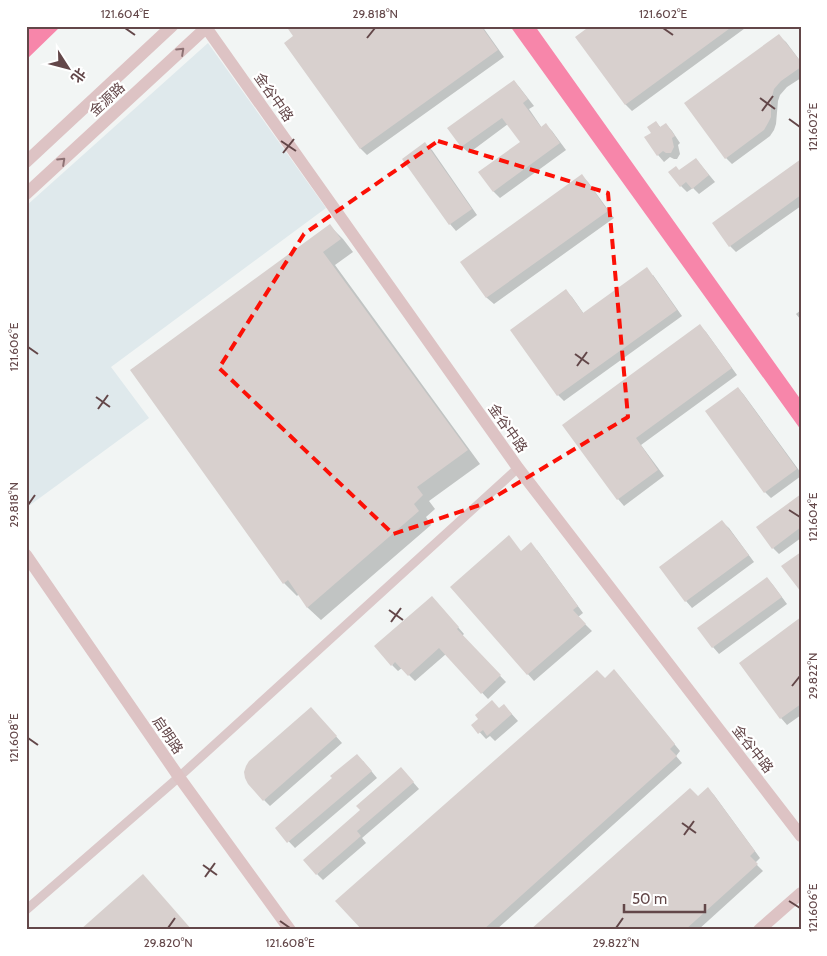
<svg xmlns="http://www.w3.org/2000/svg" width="827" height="956" font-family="Cabin,'Noto Sans SC',sans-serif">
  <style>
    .commercial { fill: #dfe9ec }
    .water { fill: #f786aa }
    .shadow { fill: #0003 }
    .building { fill: #d8d0ce }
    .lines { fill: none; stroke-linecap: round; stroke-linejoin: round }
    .street { stroke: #dbc8c9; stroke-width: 9 }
    .secondary { stroke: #ddc3c4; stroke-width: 12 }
    .oneway { stroke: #8e7274 }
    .marked { fill: none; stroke: #fc1006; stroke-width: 4; stroke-dasharray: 10 6; stroke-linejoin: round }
    .ticks { fill: none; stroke: #634749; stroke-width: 2 }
    .labels { text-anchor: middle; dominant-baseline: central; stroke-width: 4.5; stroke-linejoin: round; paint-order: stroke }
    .street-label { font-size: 14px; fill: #634749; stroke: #fff }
    .neatline { fill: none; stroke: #634749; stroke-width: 2 }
    .ticks-label { font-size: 12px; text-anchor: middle; fill: #634749 }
  </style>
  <rect width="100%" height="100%" fill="#f2f5f4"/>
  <!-- commercial -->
  <path class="commercial" d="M208 43 326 208 111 367 149 418 26 508V206Z"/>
  <!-- water -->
  <path class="water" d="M26 26H61L26 60Z
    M510 26H535L801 400V430Z"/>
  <!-- shadow -->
  <path class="shadow" d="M287 26H482L504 57 367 155 361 149 285 43 295 36Z
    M592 26H748L632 111 626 105 577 37Z
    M779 36 786 42 801 62V78L787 87 780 95 778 101 776 124 774 130 770 136 732 164 726 158Z
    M514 81 520 88 534 106 529 109 542 128 546 125 552 131 566 150 500 198 494 192 480 173 522 143 508 124 469 153 462 147 449 128Z
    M656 122 661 128 666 124 672 131 680 143 678 145 680 154 677 159H674L670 157 664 162 658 155 653 133Z
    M425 144 432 150 477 215 456 231 450 224Z
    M696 159 715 182 699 194 693 188 687 192 681 186 680 172Z
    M801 160V206L736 252 730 246 714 223Z
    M582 176 588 182 614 218 494 304 487 298 462 262Z
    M330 226 343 239 353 252 335 265 480 464 429 501 435 509 426 517 431 525 321 620 308 608 299 594 297 596 284 583 131 370Z
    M653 275 682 316 564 401 558 395 566 291 572 297 584 314Z
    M801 310V320L796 314Z
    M700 326 706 332 737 375 641 445 664 476 624 506 618 499 564 425Z
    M738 388 744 395 801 473V476L771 498 765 492Z
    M801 495V538L779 554 773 548Z
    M722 522 729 528 754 562 692 608 686 601 661 567Z
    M537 550 583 613 578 617 592 631 534 681 451 587 522 552Z
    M767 578 773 585 787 604 719 654 713 647Z
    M438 604 464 634 462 636 506 682 488 699 446 654 415 681 402 668 398 671 392 665Z
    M801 619V715L787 725 781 718Z
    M620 677 680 751 676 756 682 763 496 930H363L605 680Z
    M500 710 510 712 518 721 495 741 490 736 486 739 473 725Z
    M317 715 342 743 270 806 264 800Z
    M363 761 377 778 295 848 276 828Z
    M407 775 419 789 362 838 366 843 323 880 317 874Z
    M708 789 714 795 760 858 755 863 763 871 698 930H531Z"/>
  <!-- building -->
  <path class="building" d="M286 26H481L498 50 360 149 284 43 293 36Z
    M590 26H733L625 105 575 37Z
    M779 34 801 62V67L781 81 774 89 771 100V117L768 123 764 130 725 159 684 103Z
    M514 80 528 99 523 103 541 127 546 123 560 143 493 192 478 172 520 142 502 118 461 147 447 128Z
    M656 121 660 127 666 123 675 136 672 138 674 147 671 153H666L663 151 657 156 644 137 651 133 647 127Z
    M425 142 472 209 449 225 402 159Z
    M696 158 709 175 692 189 686 182 680 187 668 172 676 166 679 170Z
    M801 159V195L729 247 712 223Z
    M582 174 608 211 486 298 460 262Z
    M330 224 341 239 323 252 468 450 417 487 423 495 414 504 419 511 307 608 288 580 283 584 130 370Z
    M647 267 677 310 557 396 510 330 566 289 583 313Z
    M700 324 732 368 636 438 658 470 617 500 562 425Z
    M738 387 797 469 764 493 705 411Z
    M801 494V527L772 549 756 527Z
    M722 520 749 555 685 602 659 567Z
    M509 535 521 551 531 542 578 606 573 610 586 624 527 675 450 587Z
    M801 552V592L781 566Z
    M767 577 782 597 712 648 697 628Z
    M432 596 459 627 457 629 501 675 481 694 439 648 408 676 395 662 391 666 374 646Z
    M801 617V704L780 719 739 663Z
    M614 669 675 744 670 749 677 756 483 930H362L335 901 597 670 605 678Z
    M492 700 499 708 504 704 512 714 487 736 483 730 478 734 471 725 478 719 475 715Z
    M311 707 337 736 263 801 248 784 245 778 244 772 246 766 249 761Z
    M357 754 372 771 287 843 275 828 332 778 330 776Z
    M401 767 414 782 357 831 361 836 316 875 303 860 360 810 356 806Z
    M708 787 755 851 750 856 758 864 685 930H530L690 788 698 796Z
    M143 874 192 930H80Z"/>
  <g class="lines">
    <!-- street -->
    <path class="street" d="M26 910 179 777 518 468"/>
    <!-- secondary -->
    <path class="secondary" d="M205 26 518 468 801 836
      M26 162 172 26
      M26 194 208 26
      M26 555 179 777 290 930
      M759 930 801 893"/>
  </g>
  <!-- one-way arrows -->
  <defs><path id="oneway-chevron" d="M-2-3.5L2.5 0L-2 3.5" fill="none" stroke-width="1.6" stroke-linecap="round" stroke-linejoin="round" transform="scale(1.25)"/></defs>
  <g class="oneway">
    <use href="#oneway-chevron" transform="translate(181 51) rotate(-43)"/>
    <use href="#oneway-chevron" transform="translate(62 161) rotate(-43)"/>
  </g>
  <!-- marked area -->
  <path class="marked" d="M438 141 608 193 628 417 483 504 393 534 219 368 304 234Z"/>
  <!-- ticks -->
  <path class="ticks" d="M125 28 135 35M663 28 673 35M367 38 375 28M760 98 775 109M762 111 773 96M789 119 800 127M281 141 296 151M283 153 294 139M28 347 38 354M575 354 589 364M577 366 587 352M96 397 110 407M98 409 108 395M28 505 35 495M789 510 800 517M389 610 403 620M391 622 401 608M792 686 800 676M28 738 38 745M682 823 696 833M684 835 694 821M203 865 217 875M205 877 215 863M789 901 800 908M280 921 290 928M168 928 175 918M616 928 623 918"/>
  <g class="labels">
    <!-- street labels -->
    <g class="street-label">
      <text transform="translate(274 97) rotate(55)">金谷中路</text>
      <text transform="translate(107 99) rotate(-43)">金源路</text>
      <text transform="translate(508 428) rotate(55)">金谷中路</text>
      <text transform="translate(168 735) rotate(56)">启明路</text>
      <text transform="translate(753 749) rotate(52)">金谷中路</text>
    </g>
  </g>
  <!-- border -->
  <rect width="827" height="956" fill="none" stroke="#ffffff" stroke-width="55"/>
  <!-- north arrow -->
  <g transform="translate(68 68) rotate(126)" stroke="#ffffff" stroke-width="4" paint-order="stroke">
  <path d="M0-4L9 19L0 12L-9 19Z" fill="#634749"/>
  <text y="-8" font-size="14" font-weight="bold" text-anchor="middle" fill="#634749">北</text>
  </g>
  <!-- scale -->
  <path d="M624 904v8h81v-8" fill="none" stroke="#634749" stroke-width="2.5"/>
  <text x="632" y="904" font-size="15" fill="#634749" stroke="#ffffff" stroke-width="4" paint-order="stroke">50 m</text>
  <rect x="28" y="28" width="772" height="900" class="neatline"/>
  <g class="ticks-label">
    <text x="125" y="18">121.604°E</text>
    <text x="375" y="18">29.818°N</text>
    <text x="663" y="18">121.602°E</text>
    <text transform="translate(813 127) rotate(-90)" y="4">121.602°E</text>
    <text transform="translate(14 347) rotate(-90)" y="4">121.606°E</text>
    <text transform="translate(14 505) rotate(-90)" y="4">29.818°N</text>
    <text transform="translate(813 517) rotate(-90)" y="4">121.604°E</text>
    <text transform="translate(813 676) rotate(-90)" y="4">29.822°N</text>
    <text transform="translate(14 738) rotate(-90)" y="4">121.608°E</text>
    <text transform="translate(813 908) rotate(-90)" y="4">121.606°E</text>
    <text x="168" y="947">29.820°N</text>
    <text x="290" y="947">121.608°E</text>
    <text x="616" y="947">29.822°N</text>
  </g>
</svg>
